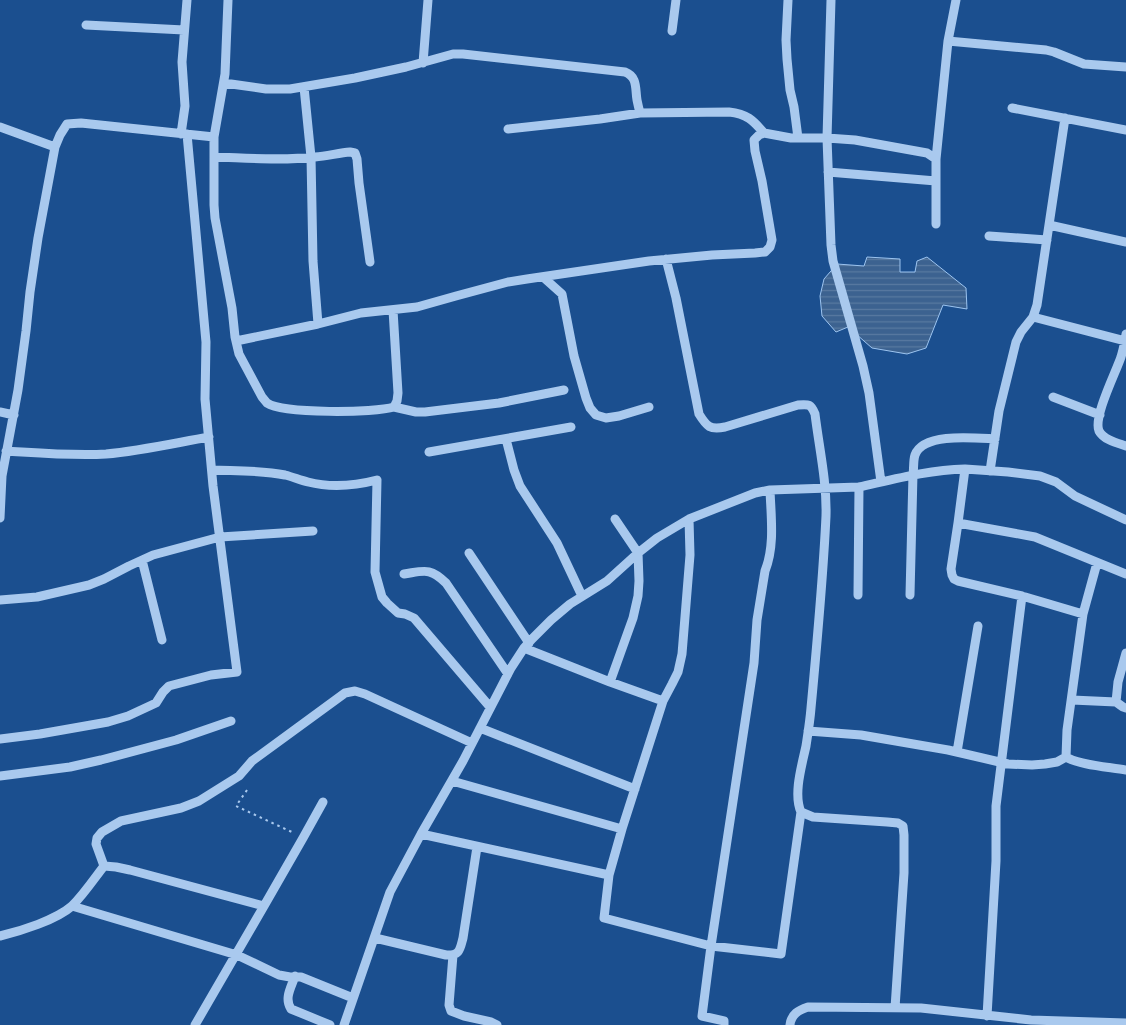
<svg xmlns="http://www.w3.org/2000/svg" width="1126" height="1025" font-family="'Work Sans',sans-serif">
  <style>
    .water { fill: url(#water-rules); stroke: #9cc4f0 }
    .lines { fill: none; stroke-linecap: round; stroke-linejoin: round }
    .path { stroke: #a9c9ee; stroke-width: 2; stroke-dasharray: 2.5 4; stroke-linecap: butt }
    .minor { stroke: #a9c9ee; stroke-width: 9 }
  </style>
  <defs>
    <pattern id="water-rules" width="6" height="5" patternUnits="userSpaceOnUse" patternTransform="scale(1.25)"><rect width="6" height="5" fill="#3c6290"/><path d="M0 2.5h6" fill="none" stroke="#597aa1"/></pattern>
  </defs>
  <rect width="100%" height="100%" fill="#1b4f8f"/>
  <!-- water -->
  <path class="water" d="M867 257 900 259V272H915L917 261 927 257 966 288 967 309 943 305 926 348 907 354 872 348 848 327 836 332 822 316 820 296 824 279 837 264 864 266Z"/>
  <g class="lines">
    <!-- path -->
    <path class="path" d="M247 790 236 806 294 833"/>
    <!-- minor -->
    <path class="minor" d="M228 0 225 74 214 137V205L215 218 232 308 235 337 239 354 262 397C263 398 266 402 267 403 283 414 375 413 394 407L397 401 398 393 393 310
      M788 0 786 40 787 59 790 90 794 107 798 138
      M831 0 827 138 831 245 833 261 863 366 869 393 881 482
      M86 25 184 30
      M672 31 676 0
      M948 41 1046 50 1054 52 1084 64 1126 67
      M423 63 428 0
      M224 83 266 89H290L355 78 406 67 453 54H463L625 72C638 77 635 89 637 100 638 105 639 109 640 113
      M304 87 311 157 313 261 318 324
      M1012 108 1126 130
      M0 127 55 147 38 238 30 292 26 331 18 390 2 476 0 518
      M508 129 600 119 640 113 729 112C747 114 753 120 764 133
      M181 134 185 106 182 62 187 0
      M55 147 60 135 67 124 81 123 214 137
      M214 157C247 158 282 161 315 157 327 156 339 153 350 152L355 153 357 159 359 183 370 262
      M936 159 948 41 956 0
      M828 172 936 181
      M1049 225 1126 242
      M989 236 1047 240
      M666 259 676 298 699 414C707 427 710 430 725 427L798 405C809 404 811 404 815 414 819 447 827 482 826 516 823 580 817 644 811 708 810 721 808 733 806 746 802 765 793 794 801 812L813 817 887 822 898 823 903 826 904 835V873L895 1008
      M543 277 562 294 574 356 586 398 590 408 596 415 606 418 619 416 649 407
      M1033 317 1125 341
      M1126 334C1125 342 1123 350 1121 357 1116 372 1093 417 1099 431 1104 440 1117 443 1126 446
      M236 341 318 324 361 313 417 307 456 296 508 282 527 279 649 261 712 255 755 253 765 252 770 247 772 240 762 181 755 151 754 140 759 135 764 133 791 138H827L855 140 927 153 936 159V224
      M1053 397 1100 415
      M394 407 416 412H425L499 403 564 390
      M0 412 14 415
      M506 439 514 470 520 486 557 543 582 596
      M6 451C39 453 73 456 106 454 140 451 175 443 209 437
      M429 452 571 427
      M965 469 1008 472 1040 476 1056 482 1075 496 1126 520
      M212 470C236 471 262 470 285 475 293 477 300 480 308 482 331 488 354 486 377 480L375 572 382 597 387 603 398 613 405 614 414 618 490 707
      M990 471 999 411 1016 342 1021 332 1033 317 1037 305 1065 118
      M859 487C895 479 928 470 965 469L958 523 1035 537 1126 574
      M958 523 951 569 952 575 954 579 958 581 1022 596 1083 614
      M469 553 529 643
      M142 560 162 640
      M1097 563 1083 614 1067 730 1066 757C1079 765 1110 767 1126 770
      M404 574C424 571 430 567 446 583L508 674
      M910 595 913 474C914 469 913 461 915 455 923 432 976 438 995 439
      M0 600 37 597 89 585 104 579 129 566 153 555 220 537 313 531
      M524 648 610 682 663 701 622 829
      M1126 653 1118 682 1116 702 1123 707 1126 708
      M610 682 633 618 638 596 639 581 638 553 615 519
      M1072 700 1116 702
      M663 701 672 684 678 672 682 654 690 555 689 519
      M480 728 635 789
      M808 731 861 735 948 750 1008 764 1032 765 1045 764 1057 762 1066 757
      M0 739 40 734 108 722 128 716 156 703 163 692 169 686 211 675 237 672 213 486 205 399 206 342 187 134
      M957 752 978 626
      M0 776 70 767 101 760 176 740 231 721
      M421 834 609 875 622 829 452 781
      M104 866 96 844 97 838 102 832 121 821 181 808 199 801 239 776 252 761 345 693 355 691 365 694 472 743
      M609 875 604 918 711 946 781 954 801 812
      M72 906 237 955 279 975 290 977H301L353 998
      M264 906 303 838 323 802
      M0 936C21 931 56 920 72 906 84 894 94 879 104 866L116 867 130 870 264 906 195 1025
      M375 938 446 955C460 956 460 949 463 938L477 847
      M453 955 449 1005 451 1011 464 1016 491 1022 497 1025
      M295 976C291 988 284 998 291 1009L330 1025
      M987 1016 996 861V806L1022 596
      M344 1025 390 892 421 834 463 761 511 668 524 648 532 639 551 620 570 604 607 581 638 553 657 538 689 519 755 493 770 490 859 487 858 595
      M724 1025V1021L702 1016 711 946 754 663 757 620 765 571C775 546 771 517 770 490
      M790 1025C791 1014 799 1010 808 1007L921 1008 1031 1020 1126 1023"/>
  </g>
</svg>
